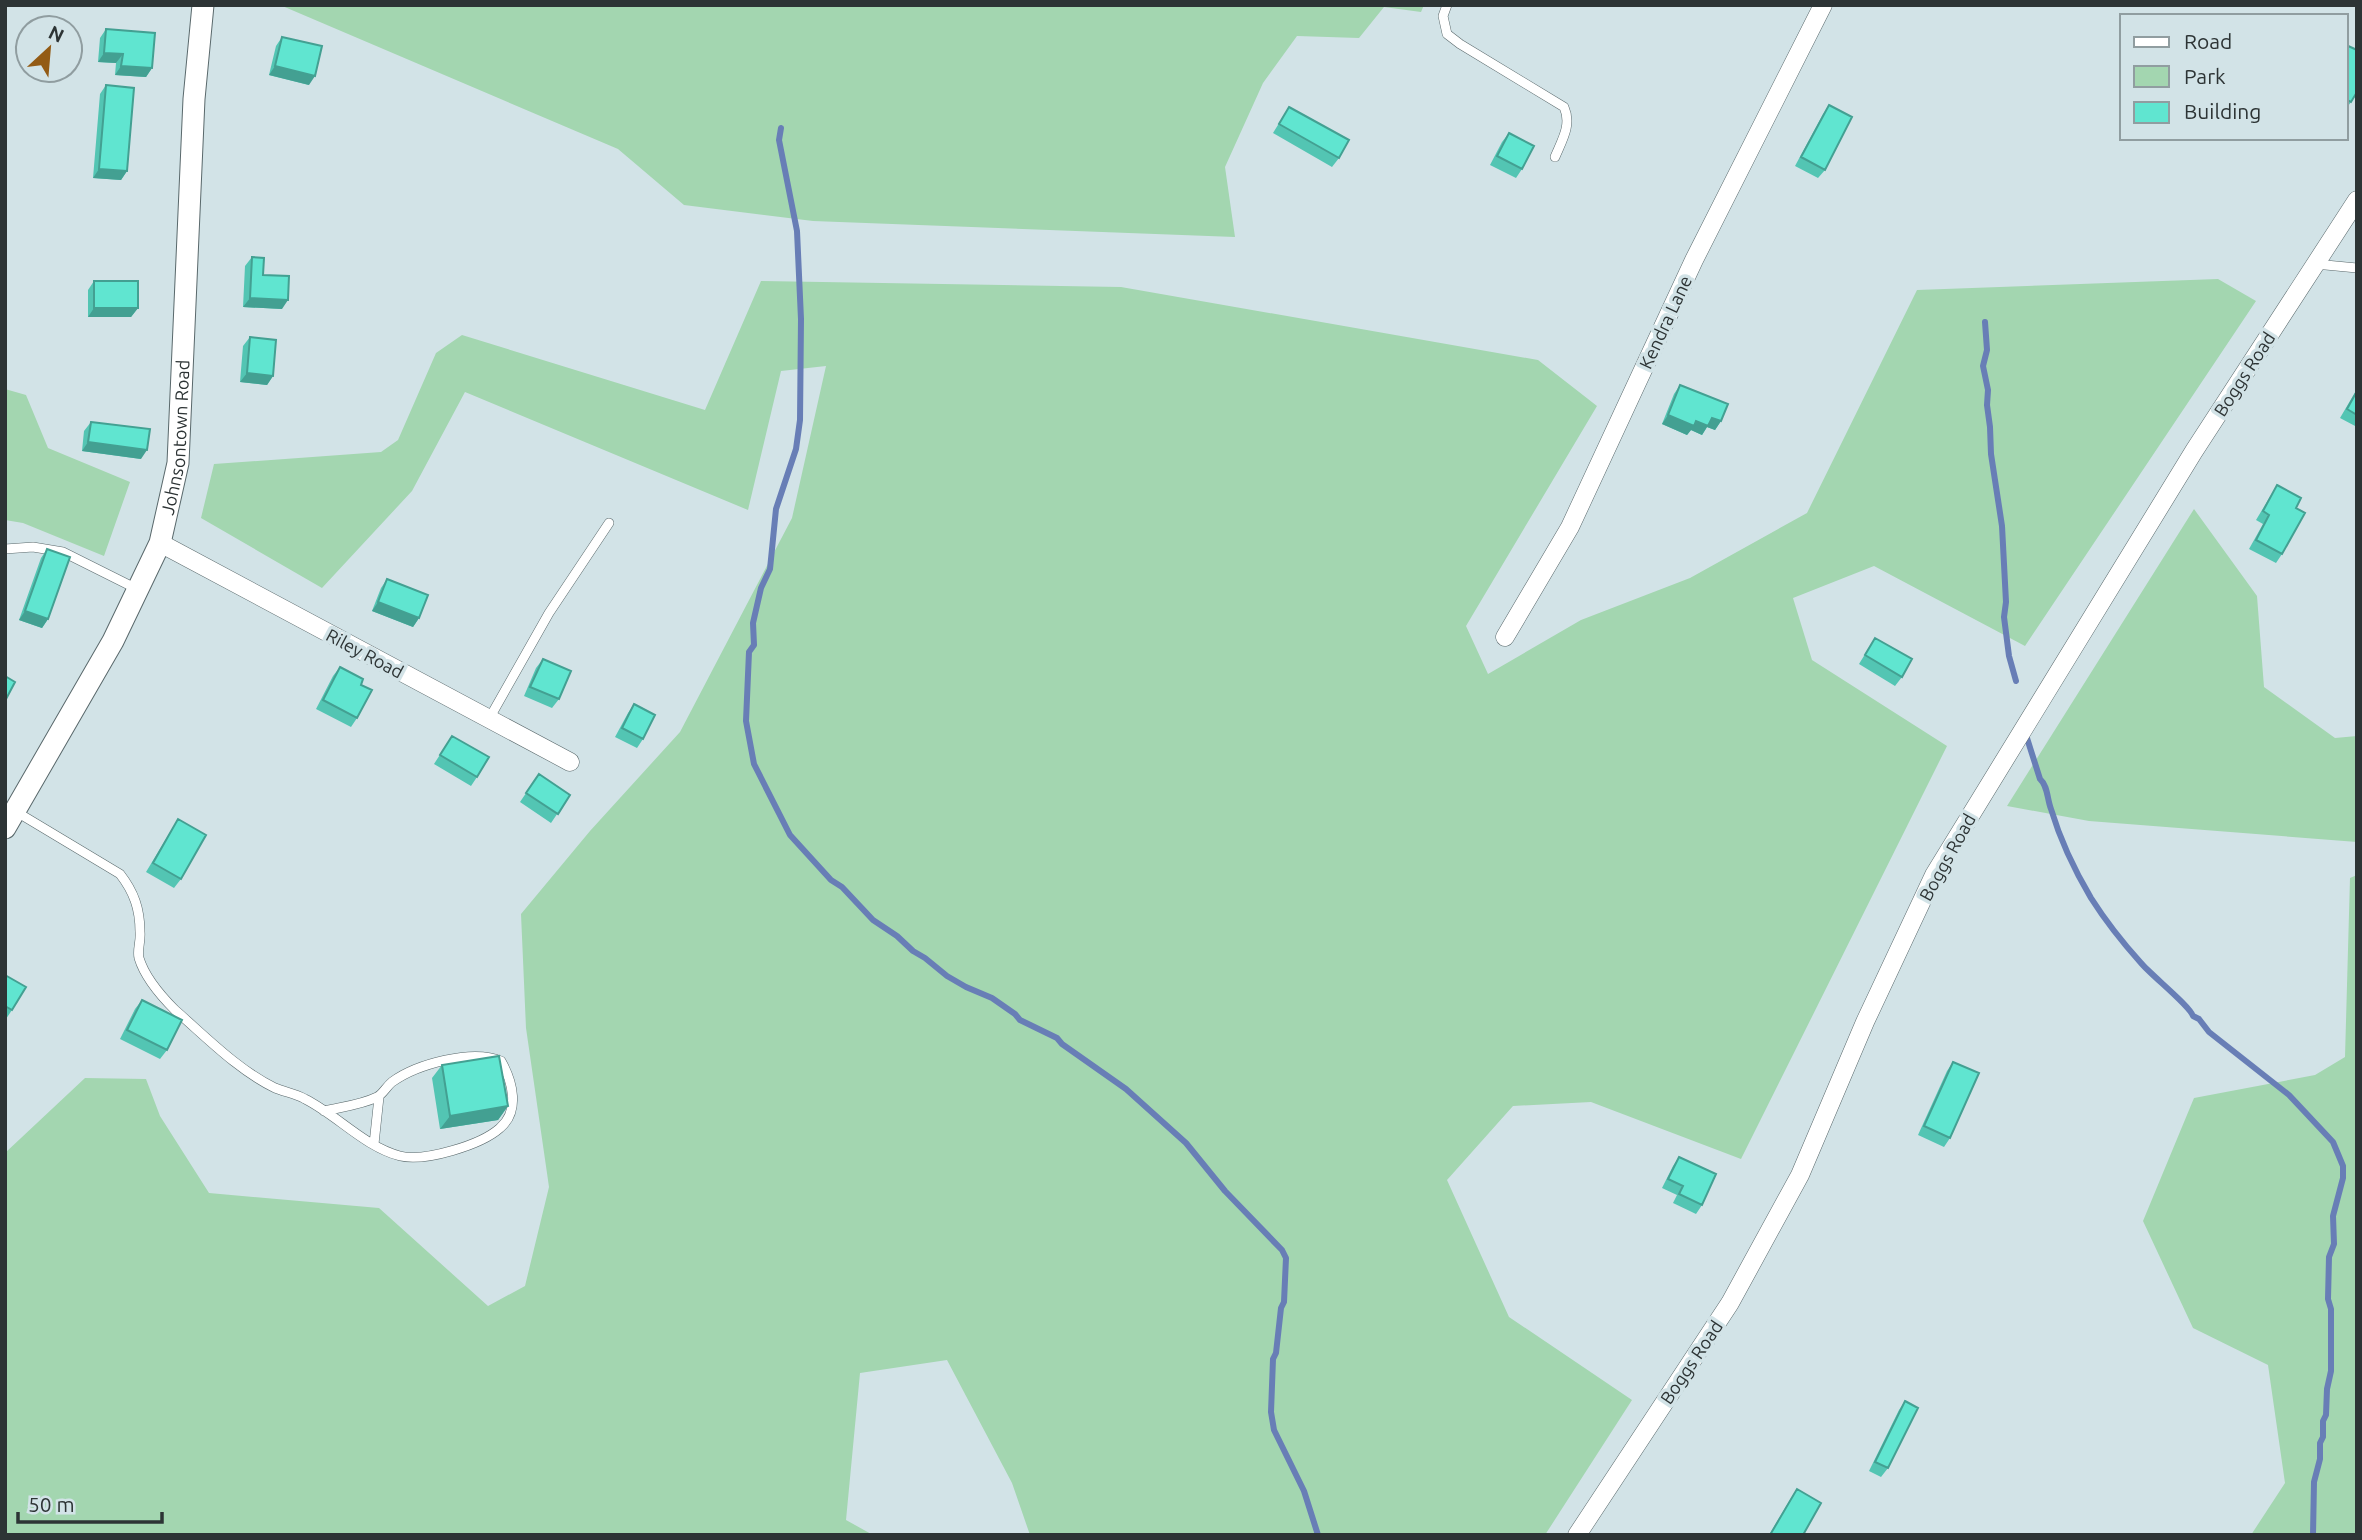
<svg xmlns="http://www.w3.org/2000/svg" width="2362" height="1540" font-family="Ubuntu,sans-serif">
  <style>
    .green { fill: #a3d6b0 }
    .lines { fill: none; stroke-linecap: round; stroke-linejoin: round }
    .stream { stroke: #687eb6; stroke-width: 6 }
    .service-casing { stroke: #59686b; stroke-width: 10 }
    .minor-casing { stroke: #59686b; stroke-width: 19 }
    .tertiary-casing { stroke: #59686b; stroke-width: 23 }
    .service { stroke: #fff; stroke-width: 9 }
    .minor { stroke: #fff; stroke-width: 18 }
    .tertiary { stroke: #fff; stroke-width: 21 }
    .wall { fill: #53c5b3 }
    .shaded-wall { fill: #43a092 }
    .building { fill: #60e5d0; stroke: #43a092; stroke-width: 2 }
    .labels { text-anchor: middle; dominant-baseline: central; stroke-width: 7; stroke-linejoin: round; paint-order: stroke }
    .street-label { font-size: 18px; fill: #2d3435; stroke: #d2e3e7 }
  </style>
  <rect width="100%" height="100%" fill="#d2e3e7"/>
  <!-- green -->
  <path class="green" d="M280 5H1424L1421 12 1384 7 1359 38 1297 36 1263 83 1225 167 1235 237 813 221 684 205 618 149Z
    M2218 279 2256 301 2025 646 1874 566 1793 598 1812 660 1947 746 1741 1159 1591 1102 1513 1106 1447 1180 1509 1317 1632 1400 1545 1535H1030L1012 1483 947 1360 860 1373 846 1520 873 1535H5V1153L85 1078 146 1079 160 1116 209 1193 379 1208 488 1306 525 1286 549 1187 526 1028 521 914 590 831 680 732 792 518 826 366 781 371 748 510 465 392 412 491 322 588 201 518 214 464 381 452 398 440 436 353 462 335 705 410 761 281 1121 287 1538 360 1597 406 1466 626 1488 674 1581 620 1690 578 1807 513 1917 290Z
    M5 389 26 395 48 448 130 482 104 556 23 523 5 520Z
    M2194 509 2257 596 2264 687 2335 738 2357 736V842L2089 821 2007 806Z
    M2357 875V1535H2251L2285 1483 2268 1365 2193 1328 2143 1221 2194 1098 2315 1075 2345 1057 2350 878Z"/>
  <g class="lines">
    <!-- stream -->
    <path class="stream" d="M781 128 779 140 797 231 801 319 800 420 796 449 776 509 770 569 761 588 753 623 754 645 749 652 746 721 754 764 790 835 831 880 842 887 873 920 897 936 913 951 925 958 947 976 966 987 992 998 1015 1014 1020 1020 1057 1038 1062 1044 1126 1089 1186 1143 1225 1191 1282 1250 1286 1258 1284 1302 1281 1308 1276 1353 1273 1359 1271 1412 1274 1430 1304 1491 1318 1535
      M1985 322 1987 350 1983 366 1988 390 1987 405 1990 427 1991 454 2002 526 2006 602 2004 617 2009 656 2016 681
      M2026 735 2040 779C2048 786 2047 799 2051 809 2060 839 2075 871 2091 898 2105 920 2123 943 2141 963 2151 975 2190 1006 2193 1016L2199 1019 2209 1032 2289 1095 2333 1142 2343 1166V1178L2333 1216 2334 1244 2329 1257 2328 1299 2331 1309V1371L2327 1389 2326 1415 2323 1421V1437L2320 1443V1459L2314 1482 2313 1535"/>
    <!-- service casing -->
    <g class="service-casing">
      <path id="service" d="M1447 5 1443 16 1447 34 1460 44 1564 107C1572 125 1562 140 1555 157
        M2315 264 2357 268
        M5 549 33 547 63 552 137 589
        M489 719 549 613 609 523
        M15 811 120 874C134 892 140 909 140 932 141 941 137 950 139 958 145 978 161 996 175 1010 206 1037 238 1070 275 1088 285 1092 296 1094 305 1099 337 1115 365 1147 400 1156 425 1162 481 1145 500 1128 520 1111 513 1082 501 1061 472 1049 417 1064 392 1082 386 1087 383 1094 377 1097 361 1105 341 1107 324 1111
        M374 1144 379 1097"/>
    </g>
    <!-- minor casing -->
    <g class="minor-casing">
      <path id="minor" d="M160 543 570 762
        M1505 637 1570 527 1694 260 1823 5
        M1577 1535 1730 1303 1800 1175 1865 1022 1934 875 2194 451 2357 200"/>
    </g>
    <!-- tertiary casing -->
    <g class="tertiary-casing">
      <g id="tertiary">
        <path id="s1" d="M5 828 113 641 160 543 178 463 194 99 203 5"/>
      </g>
    </g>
    <!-- service -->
    <use href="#service" class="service"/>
    <!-- minor -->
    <use href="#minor" class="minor"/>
    <!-- tertiary -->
    <use href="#tertiary" class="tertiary"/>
  </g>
  <!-- wall -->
  <path class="wall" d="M106 29 152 68 146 77 115 75 116 63 98 62 100 38Z
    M282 37 309 85 269 75 276 46Z
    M2346 45 2351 102 2346 109Z
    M106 85 127 171 121 180 93 178 100 94Z
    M1829 105 1825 170 1818 178 1795 166 1823 114Z
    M1289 107 1339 158 1332 167 1273 133Z
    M1509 133 1522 169 1516 178 1490 165 1502 142Z
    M252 257 263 275 282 309 243 307 245 266Z
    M94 281 138 308 131 317H88V290Z
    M250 337 273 376 267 385 240 382 243 346Z
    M1680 385 1721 421 1715 430 1707 427 1702 435 1691 430 1687 435 1662 424 1674 394Z
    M2357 389V427L2340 418Z
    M91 422 141 459 82 451 84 431Z
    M2277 485 2296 508 2282 554 2276 563 2249 549 2263 524 2256 520Z
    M47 549 48 619 42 628 19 620 41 558Z
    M387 579 419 618 413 627 372 611 381 588Z
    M1875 638 1902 677 1895 686 1859 664Z
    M543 659 559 699 552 708 524 696 536 668Z
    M340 667 361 685 357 718 351 727 316 709 333 676Z
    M634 704 643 739 637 748 615 737 628 713Z
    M452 736 477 777 471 786 434 764Z
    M539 774 570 795 551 823 520 802Z
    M178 819 181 879 174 888 146 872Z
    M5 975 12 1010 6 1019 5 1018Z
    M142 1000 167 1050 160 1059 120 1039 135 1009Z
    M1953 1062 1950 1138 1944 1147 1918 1135 1947 1071Z
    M442 1065 508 1106 498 1120 440 1129 432 1078Z
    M1679 1157 1702 1205 1696 1214 1673 1203 1677 1195 1662 1188 1673 1166Z
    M1905 1401 1888 1468 1881 1477 1869 1471 1899 1410Z
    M1797 1489 1803 1535H1769L1791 1498Z"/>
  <!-- shaded-wall -->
  <path class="shaded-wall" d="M104 53 123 54 116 63 98 62Z
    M121 66 152 68 146 77 115 75Z
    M275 66 315 76 309 85 269 75Z
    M99 169 127 171 121 180 93 178Z
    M250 298 288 300 282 309 243 307Z
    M94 308H138L131 317H88Z
    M247 373 273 376 267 385 240 382Z
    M1668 415 1696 421 1712 418 1721 421 1715 430 1707 427 1702 435 1691 430 1687 435 1662 424Z
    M88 442 147 450 141 459 82 451Z
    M378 602 419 618 413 627 372 611Z
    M25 611 48 619 42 628 19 620Z
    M508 1106 498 1120 440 1129 450 1116Z"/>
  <!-- building -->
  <path class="building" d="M106 29 155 33 152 68 121 66 123 54 104 53Z
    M282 37 322 46 315 76 275 66Z
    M2346 45 2357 50V92L2351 102 2346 99Z
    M106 85 134 88 127 171 99 169Z
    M1829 105 1852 117 1825 170 1801 157Z
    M1289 107 1349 140 1339 158 1279 124Z
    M1509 133 1534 146 1522 169 1497 156Z
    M252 257 264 258 263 275 289 276 288 300 250 298Z
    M94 281H138V308H94Z
    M250 337 276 340 273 376 247 373Z
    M1680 385 1728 404 1721 421 1712 418 1708 426 1696 421 1694 426 1668 415Z
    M2357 391V415L2347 409Z
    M91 422 150 429 147 450 88 442Z
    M2277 485 2301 498 2296 508 2305 513 2282 554 2256 540 2269 515 2263 511Z
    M47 549 70 557 48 619 25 611Z
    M387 579 428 595 419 618 378 602Z
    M1875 638 1912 659 1902 677 1865 655Z
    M543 659 571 671 559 699 530 687Z
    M340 667 363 679 361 685 372 690 357 718 323 700Z
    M5 676 15 682 5 701Z
    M634 704 655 715 643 739 622 728Z
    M452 736 489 757 477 777 440 755Z
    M539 774 570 795 558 814 526 793Z
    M178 819 206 835 181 879 153 863Z
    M5 975 26 987 12 1010 5 1006Z
    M142 1000 182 1020 167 1050 127 1030Z
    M499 1056 508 1106 450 1116 442 1065Z
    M1953 1062 1979 1073 1950 1138 1924 1126Z
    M1679 1157 1716 1174 1702 1205 1679 1194 1683 1186 1668 1179Z
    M1905 1401 1918 1408 1888 1468 1875 1462Z
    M1797 1489 1821 1503 1803 1535H1770Z"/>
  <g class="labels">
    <!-- street labels -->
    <g class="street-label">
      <text transform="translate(1665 322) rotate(-65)">Kendra Lane</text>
      <text transform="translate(2244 374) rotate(-57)">Boggs Road</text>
      <text stroke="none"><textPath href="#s1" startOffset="432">Johnsontown Road</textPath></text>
      <text transform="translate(365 653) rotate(28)">Riley Road</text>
      <text transform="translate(1947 857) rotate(-61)">Boggs Road</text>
      <text transform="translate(1691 1362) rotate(-56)">Boggs Road</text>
    </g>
  </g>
  <!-- border -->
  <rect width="2362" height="1540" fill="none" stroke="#2d3435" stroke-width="14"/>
  <!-- legend -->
  <rect x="2120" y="14" width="228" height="126" fill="#d2e3e7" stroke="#909da0" stroke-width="2"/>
  <rect x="2134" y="37" width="35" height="10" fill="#ffffff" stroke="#909da0" stroke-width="2"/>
  <text x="2184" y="49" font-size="21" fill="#2d3435">Road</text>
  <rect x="2134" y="66" width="35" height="21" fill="#a3d6b0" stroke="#909da0" stroke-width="2"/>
  <text x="2184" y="84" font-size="21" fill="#2d3435">Park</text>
  <rect x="2134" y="102" width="35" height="21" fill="#60e5d0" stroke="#909da0" stroke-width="2"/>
  <text x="2184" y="119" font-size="21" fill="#2d3435">Building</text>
  <!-- north arrow -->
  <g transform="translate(49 49) rotate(26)"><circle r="33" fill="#d2e3e7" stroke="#909da0" stroke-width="2"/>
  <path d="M0-5L12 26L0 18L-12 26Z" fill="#935b15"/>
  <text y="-10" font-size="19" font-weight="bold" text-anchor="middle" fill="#2d3435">N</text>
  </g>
  <!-- scale -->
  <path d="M18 1512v10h144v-10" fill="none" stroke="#2d3435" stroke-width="3.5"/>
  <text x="28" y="1512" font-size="21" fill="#2d3435" stroke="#d2e3e7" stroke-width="5" paint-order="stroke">50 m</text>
</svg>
